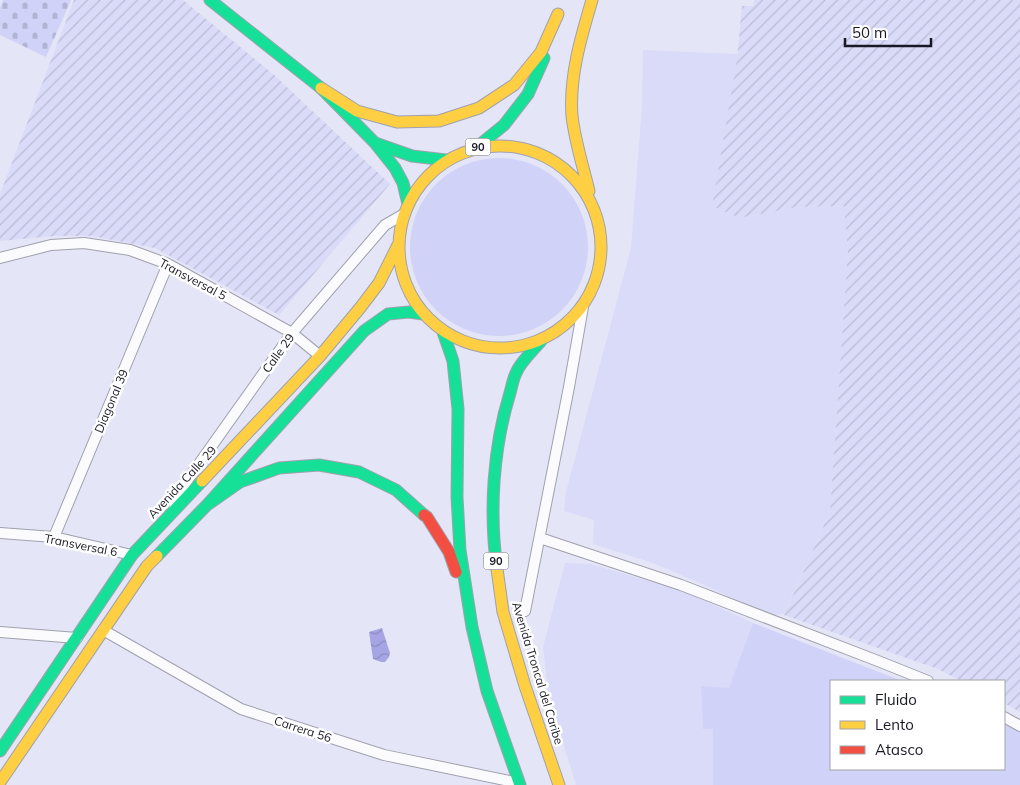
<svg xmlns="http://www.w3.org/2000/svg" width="1020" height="785" font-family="Mulish,sans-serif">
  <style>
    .built { fill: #dadbf8 }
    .industrial { fill: url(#industrial-furrows) }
    .grass { fill: #d0d2f7 }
    .cemetery { fill: url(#cemetery-stones) }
    .water { fill: url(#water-waves) }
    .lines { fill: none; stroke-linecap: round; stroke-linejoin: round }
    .street-casing { stroke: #a0a1ae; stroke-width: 12 }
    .fast-casing { stroke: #a0a1ae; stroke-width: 13 }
    .slow-casing { stroke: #a0a1ae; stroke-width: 13 }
    .jam-casing { stroke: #a0a1ae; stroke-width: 13 }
    .street { stroke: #fbfbfe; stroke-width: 10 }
    .fast { stroke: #16e098; stroke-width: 11 }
    .slow { stroke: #ffcf43; stroke-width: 11 }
    .jam { stroke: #f24e42; stroke-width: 11 }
    .labels { text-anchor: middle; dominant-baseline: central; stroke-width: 5; stroke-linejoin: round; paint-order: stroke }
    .shield { fill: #fff; stroke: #5e5e66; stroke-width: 1 }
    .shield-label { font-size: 11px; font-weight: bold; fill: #191924 }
    .street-label { font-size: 12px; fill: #191924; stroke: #fff }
  </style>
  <defs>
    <pattern id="industrial-furrows" width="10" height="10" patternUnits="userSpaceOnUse" patternTransform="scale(1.25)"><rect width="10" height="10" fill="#dadbf8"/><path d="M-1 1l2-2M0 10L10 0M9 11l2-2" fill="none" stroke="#babbd4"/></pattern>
    <pattern id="cemetery-stones" width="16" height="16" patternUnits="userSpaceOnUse" patternTransform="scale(1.25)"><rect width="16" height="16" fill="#d0d2f7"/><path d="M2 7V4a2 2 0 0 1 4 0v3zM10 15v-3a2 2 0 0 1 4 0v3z" fill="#b2b4d4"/></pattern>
    <pattern id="water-waves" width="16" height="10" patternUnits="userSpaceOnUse" patternTransform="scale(1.25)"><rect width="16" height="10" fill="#a5a5e4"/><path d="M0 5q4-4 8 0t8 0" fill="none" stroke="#8d8dc3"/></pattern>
  </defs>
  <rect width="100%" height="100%" fill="#e4e5f6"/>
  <!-- built -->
  <path class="built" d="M643 50 738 54 739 218 797 207 845 206 848 250 830 512 784 614 775 615 745 604 700 583 653 563 593 544 594 520 564 511 566 492 631 248 642 106Z
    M565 563 591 564 686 592 753 623 729 689 701 686 703 729H713V785H576L549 697 543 647Z"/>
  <!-- industrial -->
  <path class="industrial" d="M74 0H183L273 74 390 184 279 315 155 248 92 236H54L0 241V194Z
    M754 0H1020V712L1004 703V681H961L938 669 784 615 830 512 848 250 844 206 797 207 739 218 712 206 737 59 742 6H754Z"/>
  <!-- grass -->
  <path class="grass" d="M410 247a89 89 0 1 1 178 0a89 89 0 1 1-178 0Z
    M753 623 902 681H831V769H1004V724L1020 731V785H713V729H703L701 686 729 688Z"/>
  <!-- cemetery -->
  <path class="cemetery" d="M3 0H71L46 57 0 35V8Z"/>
  <!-- water -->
  <path class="water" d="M382 628 390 653 389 657 385 662H381L373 659 369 632Z"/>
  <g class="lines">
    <!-- street casing -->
    <g class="street-casing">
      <path id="street" d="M0 258 51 245 84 243 130 250 168 264 292 333 320 356
        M174 510 175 504 179 492 292 333 385 225 404 214
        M0 533 54 537 132 555
        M54 537 168 264
        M540 538 681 585 878 661 928 681
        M525 611 569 387 583 307
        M103 630 241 709 384 755 519 783
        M0 632 77 638
        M1004 717 1020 726"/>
    </g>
    <!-- fast casing -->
    <g class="fast-casing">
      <path id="fast" d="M210 0 321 88 375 143 395 168 403 183 408 204
        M375 143 412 156 446 160
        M477 147 504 125 528 94 544 58
        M443 332 453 361 458 409 457 497 460 550 472 627 487 691 520 785
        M207 505 240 482 279 468 319 465 359 472 396 490 424 515
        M157 556 207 505 364 331 388 314 409 312 423 314
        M497 569C489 512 493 448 510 393 512 386 513 378 517 371 521 362 534 349 541 341
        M0 751 132 555 202 481"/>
    </g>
    <!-- slow casing -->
    <g class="slow-casing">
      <path id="slow" d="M321 88 357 111 397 122 439 121 479 108 514 85 541 52 558 14
        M399 247a101 101 0 1 1 202 0a101 101 0 1 1-202 0Z
        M589 191C583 166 575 142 572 116 569 77 581 37 592 0
        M202 481 320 356 360 308 379 283 398 245
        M497 569 503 612 525 686 559 785
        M0 782 147 566 157 556"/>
    </g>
    <!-- jam casing -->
    <g class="jam-casing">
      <path id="jam" d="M424 515 427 517 449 552 456 572"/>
    </g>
    <!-- street -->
    <use href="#street" class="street"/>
    <!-- fast -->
    <use href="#fast" class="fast"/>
    <!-- slow -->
    <use href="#slow" class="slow"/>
    <!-- jam -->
    <use href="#jam" class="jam"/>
  </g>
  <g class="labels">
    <!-- shield labels -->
    <g class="shield">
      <rect x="465.5" y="138.5" width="25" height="17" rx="4"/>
      <rect x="483.5" y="552.5" width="25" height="17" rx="4"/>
    </g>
    <g class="shield-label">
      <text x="478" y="147">90</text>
      <text x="496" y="561">90</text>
    </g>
    <!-- street labels -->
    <g class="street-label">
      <text transform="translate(193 279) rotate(28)">Transversal 5</text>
      <text transform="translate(278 353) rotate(-54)">Calle 29</text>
      <text transform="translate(111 401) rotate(-67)">Diagonal 39</text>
      <text transform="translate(182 482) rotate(-47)">Avenida Calle 29</text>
      <text transform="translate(81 545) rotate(11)">Transversal 6</text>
      <text transform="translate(538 673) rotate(73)">Avenida Troncal del Caribe</text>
      <text transform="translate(303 729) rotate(18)">Carrera 56</text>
    </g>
  </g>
  <!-- legend -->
  <rect x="830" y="680" width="175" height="90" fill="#ffffff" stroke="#a3a3a7"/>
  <rect x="840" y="696" width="25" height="8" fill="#16e098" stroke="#a3a3a7"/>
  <text x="875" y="705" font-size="15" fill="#191924">Fluido</text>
  <rect x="840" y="721" width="25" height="8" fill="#ffcf43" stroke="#a3a3a7"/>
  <text x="875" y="730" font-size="15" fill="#191924">Lento</text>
  <rect x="840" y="746" width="25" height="8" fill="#f24e42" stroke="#a3a3a7"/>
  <text x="875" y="755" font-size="15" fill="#191924">Atasco</text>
  <!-- scale -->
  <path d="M845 38v8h86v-8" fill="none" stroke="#191924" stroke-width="2.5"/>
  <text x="852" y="38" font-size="15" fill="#191924" stroke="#ffffff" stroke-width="4" paint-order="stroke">50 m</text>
</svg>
